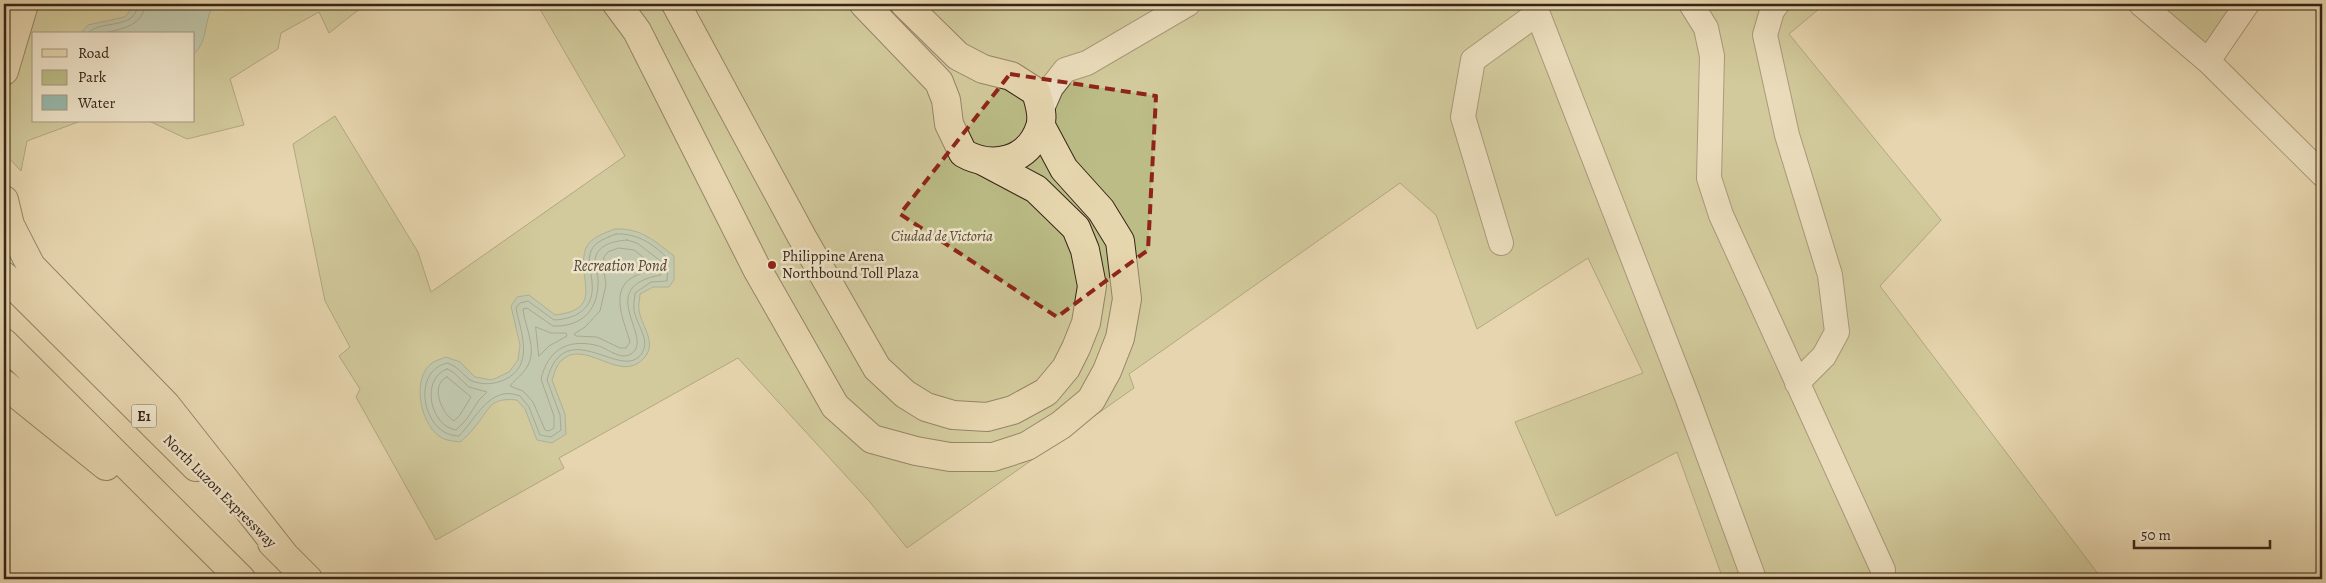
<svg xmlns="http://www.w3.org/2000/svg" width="2326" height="583" font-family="Alegreya,serif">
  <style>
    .green { fill: #bbbc86; stroke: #78704e }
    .water { fill: #96b9ac; stroke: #707d70 }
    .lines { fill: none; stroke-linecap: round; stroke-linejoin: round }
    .shore { stroke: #666e62; stroke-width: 1 }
    .minor-casing { stroke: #62503d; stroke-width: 26 }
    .major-casing { stroke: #362417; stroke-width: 30 }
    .highway-casing { stroke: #362417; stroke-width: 30 }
    .minor { stroke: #efe4ca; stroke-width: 24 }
    .major { stroke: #e6d6ae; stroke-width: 28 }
    .highway { stroke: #e6d6ae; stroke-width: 28 }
    .marked { fill: none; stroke: #8f2418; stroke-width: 4; stroke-dasharray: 10 6; stroke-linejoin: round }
    .poi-dot { fill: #8f2418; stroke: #efe4ca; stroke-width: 2 }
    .labels { text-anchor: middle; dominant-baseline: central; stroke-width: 5; stroke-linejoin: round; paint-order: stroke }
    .shield { fill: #efe4ca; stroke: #6e5e4d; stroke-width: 1 }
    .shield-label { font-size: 14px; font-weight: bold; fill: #362417 }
    .park-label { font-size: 15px; font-style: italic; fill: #574a33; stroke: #efe4ca }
    .poi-label { font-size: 15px; fill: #362417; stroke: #efe4ca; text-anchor: start }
    .street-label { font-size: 15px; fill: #362417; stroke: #efe4ca }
    .water-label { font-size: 16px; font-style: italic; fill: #4e493c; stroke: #efe4ca }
  </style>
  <rect width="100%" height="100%" fill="#e6d6ae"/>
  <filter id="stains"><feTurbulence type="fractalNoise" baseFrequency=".004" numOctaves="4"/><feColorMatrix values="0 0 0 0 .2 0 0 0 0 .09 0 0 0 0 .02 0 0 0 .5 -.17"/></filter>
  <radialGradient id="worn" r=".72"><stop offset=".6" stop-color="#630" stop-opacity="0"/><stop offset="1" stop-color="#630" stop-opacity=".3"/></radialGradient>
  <!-- green -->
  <path class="green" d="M4 4H366L329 33 319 12 281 33 278 49 230 79 244 125 187 139 149 121H194V34H34V121H81L27 141 21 171 4 153Z
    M537 4H1825L1789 34 1941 220 1880 286 2102 579H1723L1677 452 1556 516 1515 422 1643 373 1588 258 1477 329 1436 215 1400 183 1129 374 1134 388 907 548 869 501 738 358 559 458 564 468 436 540 356 397 360 389 339 356 350 347 325 301 293 144 335 116 418 252 431 292 625 156Z
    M2156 4H2241L2211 50Z"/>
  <!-- water -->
  <path class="water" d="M135 4H214C204 18 208 42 194 54V34H80L88 25 125 17Z
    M615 229C642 228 654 241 674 256V280L669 287H653L640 294C640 299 638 305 639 310 641 325 657 342 645 357 621 387 584 335 560 362 556 366 554 375 552 380L565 414 566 434 552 443 537 440 525 409 517 400C488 397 490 410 474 428 470 433 465 438 460 442 455 441 449 441 444 439 421 429 410 379 432 363 436 360 442 359 446 357L460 362 475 377 492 380 509 372 518 360 520 345 511 306 517 297 529 295 555 315C607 309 575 277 586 248 591 237 605 233 615 229Z"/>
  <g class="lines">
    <!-- shore -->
    <path class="shore" d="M87 34C100 18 135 32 138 4
      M98 34C117 30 143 28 145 4
      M616 234C637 233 654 244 668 259L667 281 651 282 635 293C635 298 633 304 634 309 635 323 651 339 642 353 623 384 565 312 547 380L560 415 561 430 551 437 540 435 529 407 520 396C490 384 476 419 459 436 423 436 410 372 447 363 461 367 465 380 475 382 486 385 494 384 504 380 535 366 521 333 516 308L520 303 528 301 554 320C577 319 595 308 592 282 591 271 587 262 591 251 595 241 607 238 616 234Z
      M627 240 637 243 662 262 661 275C592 287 656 338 631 354 619 361 607 347 595 345 567 339 548 350 541 379L554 416V428L549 431 545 430 533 402 523 391 510 386C515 379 524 374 528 365 537 348 525 327 523 309L527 308 553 326C580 327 597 312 598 285 599 278 596 272 595 265 593 246 612 241 627 240Z
      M619 248 634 250 654 266C649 271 637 274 630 279 610 293 625 324 630 342L626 348H620L597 337 576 336 574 334 585 327 600 311 606 285 603 264 604 257 608 252Z
      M536 327 551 333H566L567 336 549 346 539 356Z
      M447 369 453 372 469 387 487 392 479 400 466 420 456 430C430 426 420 379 447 369Z
      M447 377 471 397 460 415 454 421C442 414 429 385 447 377Z"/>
    <!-- minor casing -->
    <g class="minor-casing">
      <path id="minor" d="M1534 4 1687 397 1754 579
        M1691 4 1706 28 1712 56 1709 178 1721 215 1883 570 1882 579
        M1777 4 1772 11 1765 35 1787 135 1830 275 1837 332 1824 356 1797 383
        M2141 4 2208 61 2322 174
        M2208 61 2247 4
        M1041 111 1051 88 1065 70 1087 63 1188 4
        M1501 243 1463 117 1473 60 1538 13"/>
    </g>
    <!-- major casing -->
    <g class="major-casing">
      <path id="major" d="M864 4 939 82 946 100 949 124 963 153C993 170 1029 161 1040 127 1044 115 1039 103 1036 92L1011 76 983 69 958 56 905 4"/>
    </g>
    <!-- highway casing -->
    <g class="highway-casing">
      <path id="highway" d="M617 4 637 31 757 269 835 406 872 439 916 451 950 457H993L1027 446 1061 425 1091 400 1107 371 1120 338 1127 299 1120 241 1101 210 1064 169 1041 126
        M676 4 802 237 877 368 905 394 926 407 953 415 987 417 1013 410 1046 392 1066 368 1076 348 1086 323 1092 286 1085 250 1076 228 1036 189 985 162
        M4 71 24 4
        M4 200 10 225 31 266 166 405 285 556
        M4 276 196 467
        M4 343 241 579
        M4 384 106 466
        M272 543 308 579"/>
    </g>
    <!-- minor -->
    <use href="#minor" class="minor"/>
    <!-- major -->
    <use href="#major" class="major"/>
    <!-- highway -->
    <use href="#highway" class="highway"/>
  </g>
  <!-- marked area -->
  <path d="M0 0H2326V583H0ZM1010 74 1156 96 1148 250 1057 317 900 214Z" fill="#e6d6ae" fill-opacity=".55" fill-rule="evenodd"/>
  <path class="marked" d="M1010 74 1156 96 1148 250 1057 317 900 214Z"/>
  <!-- markers -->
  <circle class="poi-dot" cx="772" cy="265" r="5"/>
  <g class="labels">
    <!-- shield labels -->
    <rect class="shield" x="131.5" y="404.5" width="25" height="23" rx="4"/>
    <g class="shield-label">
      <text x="144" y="416">E1</text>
    </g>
    <!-- park labels -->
    <g class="park-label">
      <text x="942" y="236">Ciudad de Victoria</text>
    </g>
    <!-- poi labels -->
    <g class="poi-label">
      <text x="782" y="256">Philippine Arena<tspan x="782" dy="17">Northbound Toll Plaza</tspan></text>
    </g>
    <!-- street labels -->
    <g class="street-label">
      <text transform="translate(220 491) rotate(45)">North Luzon Expressway</text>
    </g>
    <!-- water labels -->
    <g class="water-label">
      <text x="620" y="266">Recreation Pond</text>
    </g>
  </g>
  <!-- margin -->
  <rect width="2326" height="583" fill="none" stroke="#e6d6ae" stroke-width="20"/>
  <rect x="5" y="5" width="2316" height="573" fill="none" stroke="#362417" stroke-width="2.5"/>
  <rect x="10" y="10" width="2306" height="563" fill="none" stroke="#362417"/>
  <!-- legend -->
  <rect x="32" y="32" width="162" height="90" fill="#efe4ca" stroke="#a59782"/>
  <rect x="42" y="49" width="25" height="8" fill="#e6d6ae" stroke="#a59782"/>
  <text x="78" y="58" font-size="15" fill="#362417">Road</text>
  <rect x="42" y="70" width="25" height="15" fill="#bbbc86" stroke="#a59782"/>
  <text x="78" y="82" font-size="15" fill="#362417">Park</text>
  <rect x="42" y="95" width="25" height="15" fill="#96b9ac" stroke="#a59782"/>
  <text x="78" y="108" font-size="15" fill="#362417">Water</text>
  <!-- scale -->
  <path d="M2134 540v8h136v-8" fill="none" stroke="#362417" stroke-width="2.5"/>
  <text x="2141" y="540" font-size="15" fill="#362417" stroke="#efe4ca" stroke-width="4" paint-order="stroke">50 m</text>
  <rect width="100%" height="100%" filter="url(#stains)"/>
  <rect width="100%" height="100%" fill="url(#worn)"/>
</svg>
